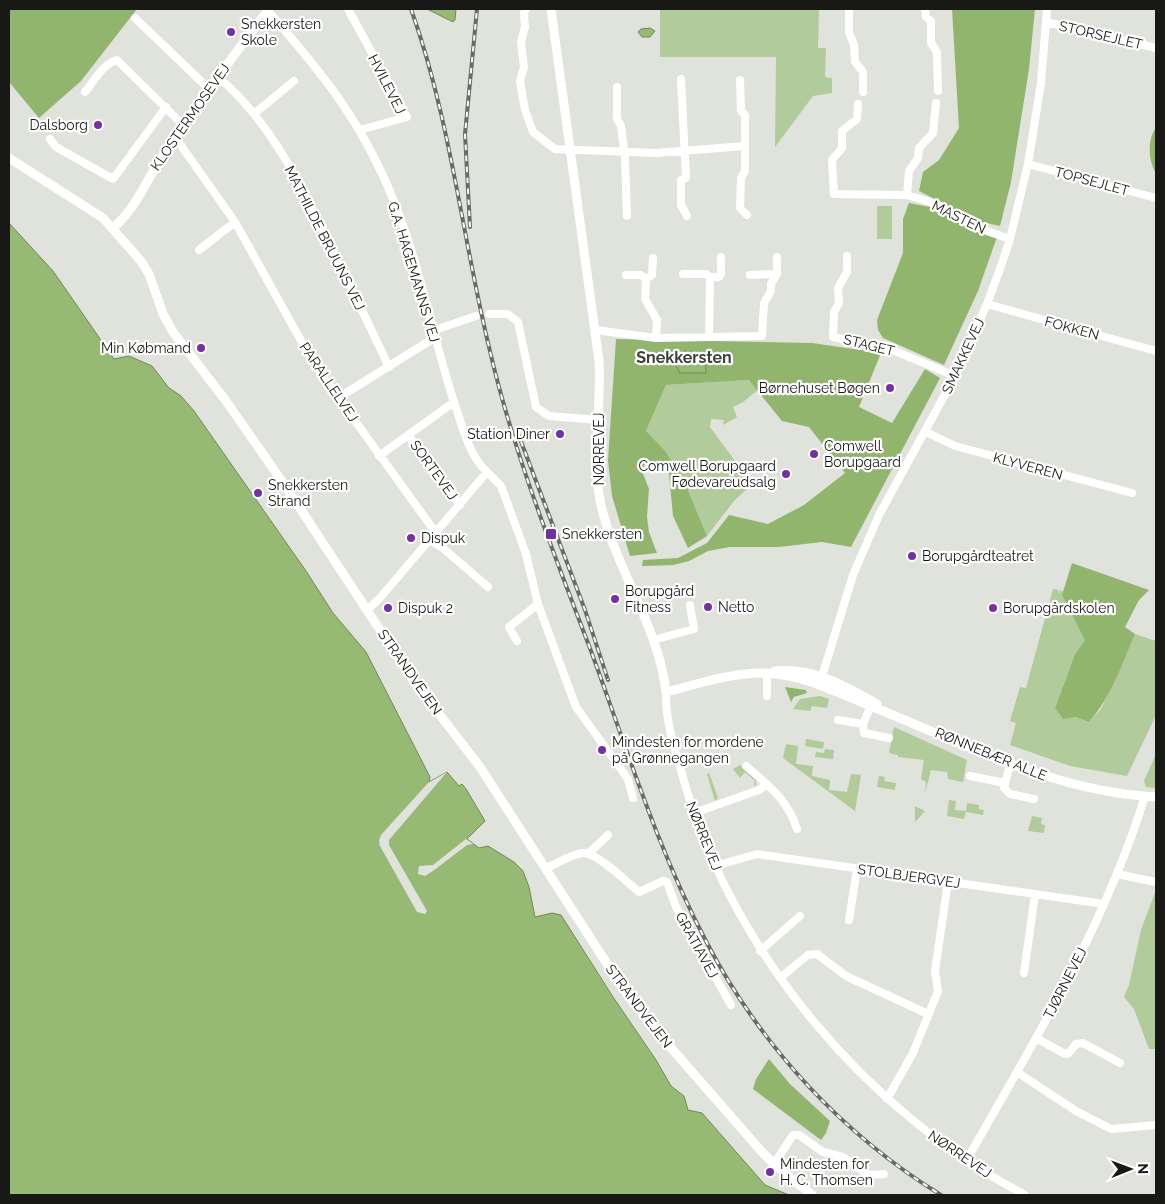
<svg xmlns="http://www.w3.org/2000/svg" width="1165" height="1204" font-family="Raleway,sans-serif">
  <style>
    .green { fill: #b1cb9a }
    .forest { fill: #92b56e }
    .water { fill: #96ba73; stroke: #708a57 }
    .pier { fill: #dfe3db }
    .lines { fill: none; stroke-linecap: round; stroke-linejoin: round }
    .minor { stroke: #fff; stroke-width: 8 }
    .major { stroke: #fff; stroke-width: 9 }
    .rail-casing { stroke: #686b66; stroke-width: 4 }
    .rail { stroke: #fff; stroke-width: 2; stroke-dasharray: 5.5; stroke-linecap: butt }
    .poi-dot { fill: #7530a4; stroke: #fff; stroke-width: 2 }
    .labels { text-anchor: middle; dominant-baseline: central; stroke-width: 4.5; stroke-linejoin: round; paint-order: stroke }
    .poi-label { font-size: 14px; fill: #181916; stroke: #fff; text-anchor: start }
    .street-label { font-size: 14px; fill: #181916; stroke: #fff }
    .quarter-label { font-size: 16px; font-weight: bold; fill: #3e423b; stroke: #fff }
  </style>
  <rect width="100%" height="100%" fill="#dfe3db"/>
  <!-- green -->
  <path class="green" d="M660 9H819L818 48H826L825 77 832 78V93L813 96 775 147 776 57H660Z
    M877 206H892V239H877Z
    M749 380 760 388 743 402 733 407 737 417 723 425 724 420 711 419 710 427 752 484 734 501 707 536 683 478 646 431 666 385Z
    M1053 589 1058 590 1059 594 1060 590 1064 592 1063 597 1086 640 1075 654 1055 708 1089 722 1101 709 1135 634 1156 641V715L1127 776 1070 766 1010 745 1016 723 1010 721 1020 687 1026 688Z
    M820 696 829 699 827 708 812 706 810 711 793 709 800 699Z
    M894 727 967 760 963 782 948 779 947 772 931 770 925 793 926 782 921 779 924 760 898 757V755L889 753Z
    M806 739 824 742 823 749 805 746Z
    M786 744 798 746 796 764 813 766 812 776 830 780 829 790 847 792 851 774 861 775 855 811 783 758Z
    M825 749 834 750 833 759 815 757 816 752 824 753Z
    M1156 754V788L1146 787 1144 781Z
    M740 765 756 779V785L754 786 755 781 745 772 740 778 733 769Z
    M709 773 718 798 715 801 707 774Z
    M879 776 885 777 884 781 896 783 895 790 877 787Z
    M949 800 956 801 955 810 966 811 967 803 979 805V809L984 810 983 815 966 812 964 819 947 816Z
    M915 806 925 811 915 822Z
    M1032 816 1042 818 1041 824 1045 825 1044 833 1028 831Z
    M1156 890V1049H1149L1134 1009 1124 997 1129 985 1141 930Z"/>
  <!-- forest -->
  <path class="forest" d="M9 9H137L81 81 39 118 9 82Z
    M952 9H1035L1029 69 1011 182 1000 226 977 221 919 191 923 172 939 160 959 128Z
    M1156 127V174C1148 159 1147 141 1156 127Z
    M909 203 936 208 997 237 978 291 944 365 883 338 878 330 877 320 903 253V219Z
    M616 339 812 343 881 353 859 407 892 423 925 369 940 378 851 547 822 542 779 547H730L708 551 689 561 673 565 642 566 643 560 678 558 707 543 729 515 768 524 804 505 845 473 809 427 782 421 749 380 666 385 646 431 665 451 683 478 707 536 688 548 673 516 669 474 661 463 645 464 642 471 649 489 647 517 649 532 657 553 630 556 612 496 608 460Z
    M1072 563 1149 590 1139 600 1125 627 1135 634C1122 664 1111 697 1089 722L1076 717 1063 719 1055 708 1075 654 1085 640 1062 595Z
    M785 687 806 690 807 693 794 697 791 702Z
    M769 1059 790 1084 830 1121 826 1133 821 1140 753 1089 756 1079Z"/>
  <!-- water -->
  <path class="water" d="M427 9H456L455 20 453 22Z
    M650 28 655 31 650 37H642L638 32 641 29Z
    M9 223 53 271 114 359 129 356 152 366 169 388 181 396 194 411 306 571 333 613 366 652 430 777 429 782 447 772 459 786 462 784 466 789 485 821 467 839 479 848 488 846 514 862 523 871 529 887 535 917 552 913 561 915 613 997 656 1060 671 1086 684 1096 688 1110 702 1113 765 1185 789 1195H9Z
    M705 360 706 373H680L676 365 677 362Z"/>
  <!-- pier -->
  <path class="pier" d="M447 772 389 840V845L427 911 425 914 417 912 380 846 379 840 381 835 428 783Z
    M466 839 473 844 467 845 433 871 425 876 418 874 419 866 433 865Z"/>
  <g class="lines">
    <!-- minor -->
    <path class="minor" d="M348 9 407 117 360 130
      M526 9 524 13 525 27 521 42 524 67 520 81 525 110 533 132 555 149 656 153 745 146
      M849 9V32L854 45 855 62 863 72V92
      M925 9 926 17 931 21V43L937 52 938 91
      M268 11C325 76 366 127 397 209 422 273 434 343 456 408 464 431 469 455 487 472
      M135 18 208 88
      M1046 22 1156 48
      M218 77C272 122 304 191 334 253 353 291 371 329 389 367
      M681 79 686 178 681 180V205L687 216
      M740 80 741 111 745 115V171L741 178 740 208 747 215
      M617 87V119L621 126 625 158 627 216
      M85 92C94 81 103 64 117 60L183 125
      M858 104 857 119 842 131V148L832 160 834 194 907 195 937 204 972 226 1010 239
      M254 114 294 81
      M175 137 235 222 314 364 436 533
      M50 139 56 147 113 179 166 107
      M1028 164 1156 198
      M907 195 909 171 918 158 919 148 933 133 936 103
      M199 250 235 222
      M847 256V272L838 288 839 303 834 312 833 337 890 349 955 376
      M653 258 652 275 646 279 645 299 657 320 656 338
      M683 274H706L710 277
      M626 275H641L646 279
      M750 275 770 274 774 278
      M987 304 1156 351
      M489 314H508L518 322 536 407 549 416 598 420
      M595 330 656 338 762 336 764 303 771 291V284L777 274V257
      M432 331 476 316
      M709 336 710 277H719L721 274V257
      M338 398 434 338
      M926 432 955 446 1132 493
      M408 435 460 505
      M379 456 454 402
      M430 540 444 549 488 587
      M367 610 380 598 487 472 501 486 507 502 526 554 538 604 576 707 628 779 633 798
      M653 640 694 629 690 605
      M517 641 509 627 538 604
      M820 683 853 575 879 515 955 376 987 304 1001 266 1010 239 1028 164 1041 83 1047 9
      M666 692C665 722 676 753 684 781 733 953 867 1112 1025 1195
      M767 696V673
      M873 701 863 724 864 733 889 738
      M838 720 863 724
      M746 766C768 785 788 800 797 829
      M970 776 1005 783 1004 788 1010 794 1034 799
      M1005 783 1010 765
      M694 813 759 790 767 784
      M588 854 608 835
      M715 866 757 854 1104 904
      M546 868C557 864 570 855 582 853 596 851 628 883 639 892L663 881 667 882 676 907 731 1005
      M1117 874 1156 882
      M849 920 857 869
      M760 951 800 916
      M1024 973 1035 894
      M780 978 808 955 817 954 846 976 928 1014
      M1036 1038 1065 1054 1069 1053 1076 1044 1083 1043 1120 1063
      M1017 1072 1076 1111 1111 1129 1156 1125
      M887 1099 913 1053 938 991 935 971 948 882
      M966 1161C1033 1044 1105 926 1145 796
      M774 1164 793 1135H799L823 1152 843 1157 869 1175 884 1174"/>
    <!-- major -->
    <path class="major" d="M551 9 599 361C602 412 589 463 603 513 619 574 659 629 666 692 698 684 733 672 766 673 805 675 838 693 873 707 966 744 1054 792 1156 797
      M9 158 103 218 141 261 149 274 163 314 173 332 226 401 286 487 413 680 480 767 622 987 652 1026 762 1152 774 1164 812 1195
      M113 228C136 209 147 179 163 155 197 105 232 57 269 9
      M775 671C813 667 845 686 877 704"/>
    <!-- rail casing -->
    <g class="rail-casing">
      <path id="rail" d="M411 9C450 118 462 235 489 347 513 452 553 551 591 651 627 749 658 851 707 943 761 1046 842 1134 941 1195
        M470 227 465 134 477 9
        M517 431 585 610 608 680"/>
    </g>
    <!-- rail -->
    <use href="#rail" class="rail"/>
  </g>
  <!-- markers -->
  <g class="poi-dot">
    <circle cx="231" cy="32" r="5"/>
    <circle cx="98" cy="125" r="5"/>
    <circle cx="201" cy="348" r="5"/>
    <circle cx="890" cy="388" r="5"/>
    <circle cx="560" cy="434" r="5"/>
    <circle cx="814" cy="454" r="5"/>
    <circle cx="786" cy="474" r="5"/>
    <circle cx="258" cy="493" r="5"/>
    <rect x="545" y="528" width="12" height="12" rx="2.5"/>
    <circle cx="411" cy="538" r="5"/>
    <circle cx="912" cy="556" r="5"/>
    <circle cx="615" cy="599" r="5"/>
    <circle cx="708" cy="607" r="5"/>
    <circle cx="388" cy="608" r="5"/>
    <circle cx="993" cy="608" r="5"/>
    <circle cx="602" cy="750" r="5"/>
    <circle cx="770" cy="1172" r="5"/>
  </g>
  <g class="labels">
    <!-- poi labels -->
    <g class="poi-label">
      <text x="241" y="24">Snekkersten<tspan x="241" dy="16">Skole</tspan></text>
      <text x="88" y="125" text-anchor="end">Dalsborg</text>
      <text x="191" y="348" text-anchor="end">Min Købmand</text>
      <text x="880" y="388" text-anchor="end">Børnehuset Bøgen</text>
      <text x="550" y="434" text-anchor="end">Station Diner</text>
      <text x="824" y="446">Comwell<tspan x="824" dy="16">Borupgaard</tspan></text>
      <text x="776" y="466" text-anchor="end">Comwell Borupgaard<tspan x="776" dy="16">Fødevareudsalg</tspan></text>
      <text x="268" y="485">Snekkersten<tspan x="268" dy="16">Strand</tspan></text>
      <text x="562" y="534">Snekkersten</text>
      <text x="421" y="538">Dispuk</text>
      <text x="922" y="556">Borupgårdteatret</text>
      <text x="625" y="591">Borupgård<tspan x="625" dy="16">Fitness</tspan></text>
      <text x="718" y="607">Netto</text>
      <text x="398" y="608">Dispuk 2</text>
      <text x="1003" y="608">Borupgårdskolen</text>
      <text x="612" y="742">Mindesten for mordene<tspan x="612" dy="16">på Grønnegangen</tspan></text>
      <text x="780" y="1164">Mindesten for<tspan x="780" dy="16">H. C. Thomsen</tspan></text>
    </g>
    <!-- street labels -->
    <g class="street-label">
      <text transform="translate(1101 35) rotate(13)">STORSEJLET</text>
      <text transform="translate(387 84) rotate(63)">HVILEVEJ</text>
      <text transform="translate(190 117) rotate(-55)">KLOSTERMOSEVEJ</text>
      <text transform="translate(1092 181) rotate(15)">TOPSEJLET</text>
      <text transform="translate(959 217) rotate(26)">MASTEN</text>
      <text transform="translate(325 238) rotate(63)">MATHILDE BRUUNS VEJ</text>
      <text transform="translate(414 272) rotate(73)">G.A. HAGEMANNS VEJ</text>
      <text transform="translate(1072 328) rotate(15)">FOKKEN</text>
      <text transform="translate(869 345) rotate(14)">STAGET</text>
      <text transform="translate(963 356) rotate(-65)">SMAKKEVEJ</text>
      <text transform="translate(329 382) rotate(56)">PARALLELVEJ</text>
      <text transform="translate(599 449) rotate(-90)">NØRREVEJ</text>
      <text transform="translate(1028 466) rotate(15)">KLYVEREN</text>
      <text transform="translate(434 470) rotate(54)">SORTEVEJ</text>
      <text transform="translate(410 672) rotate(55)">STRANDVEJEN</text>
      <text transform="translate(991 754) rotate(22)">RØNNEBÆR ALLE</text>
      <text transform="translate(704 836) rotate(68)">NØRREVEJ</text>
      <text transform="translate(909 876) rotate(8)">STOLBJERGVEJ</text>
      <text transform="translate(697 945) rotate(61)">GRATIAVEJ</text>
      <text transform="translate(1065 983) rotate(-63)">TJØRNEVEJ</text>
      <text transform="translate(639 1006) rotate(53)">STRANDVEJEN</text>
      <text transform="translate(960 1154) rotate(34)">NØRREVEJ</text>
    </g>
    <!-- quarter labels -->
    <g class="quarter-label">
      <text x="684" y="357">Snekkersten</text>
    </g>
  </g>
  <!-- border -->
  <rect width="1165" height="1204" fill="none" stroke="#181916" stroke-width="20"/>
  <!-- north arrow -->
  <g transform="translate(1130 1169) rotate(89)" stroke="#ffffff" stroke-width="4" paint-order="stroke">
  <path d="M0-4L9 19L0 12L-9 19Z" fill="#181916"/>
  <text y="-8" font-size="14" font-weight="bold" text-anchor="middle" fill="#181916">N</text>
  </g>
</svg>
